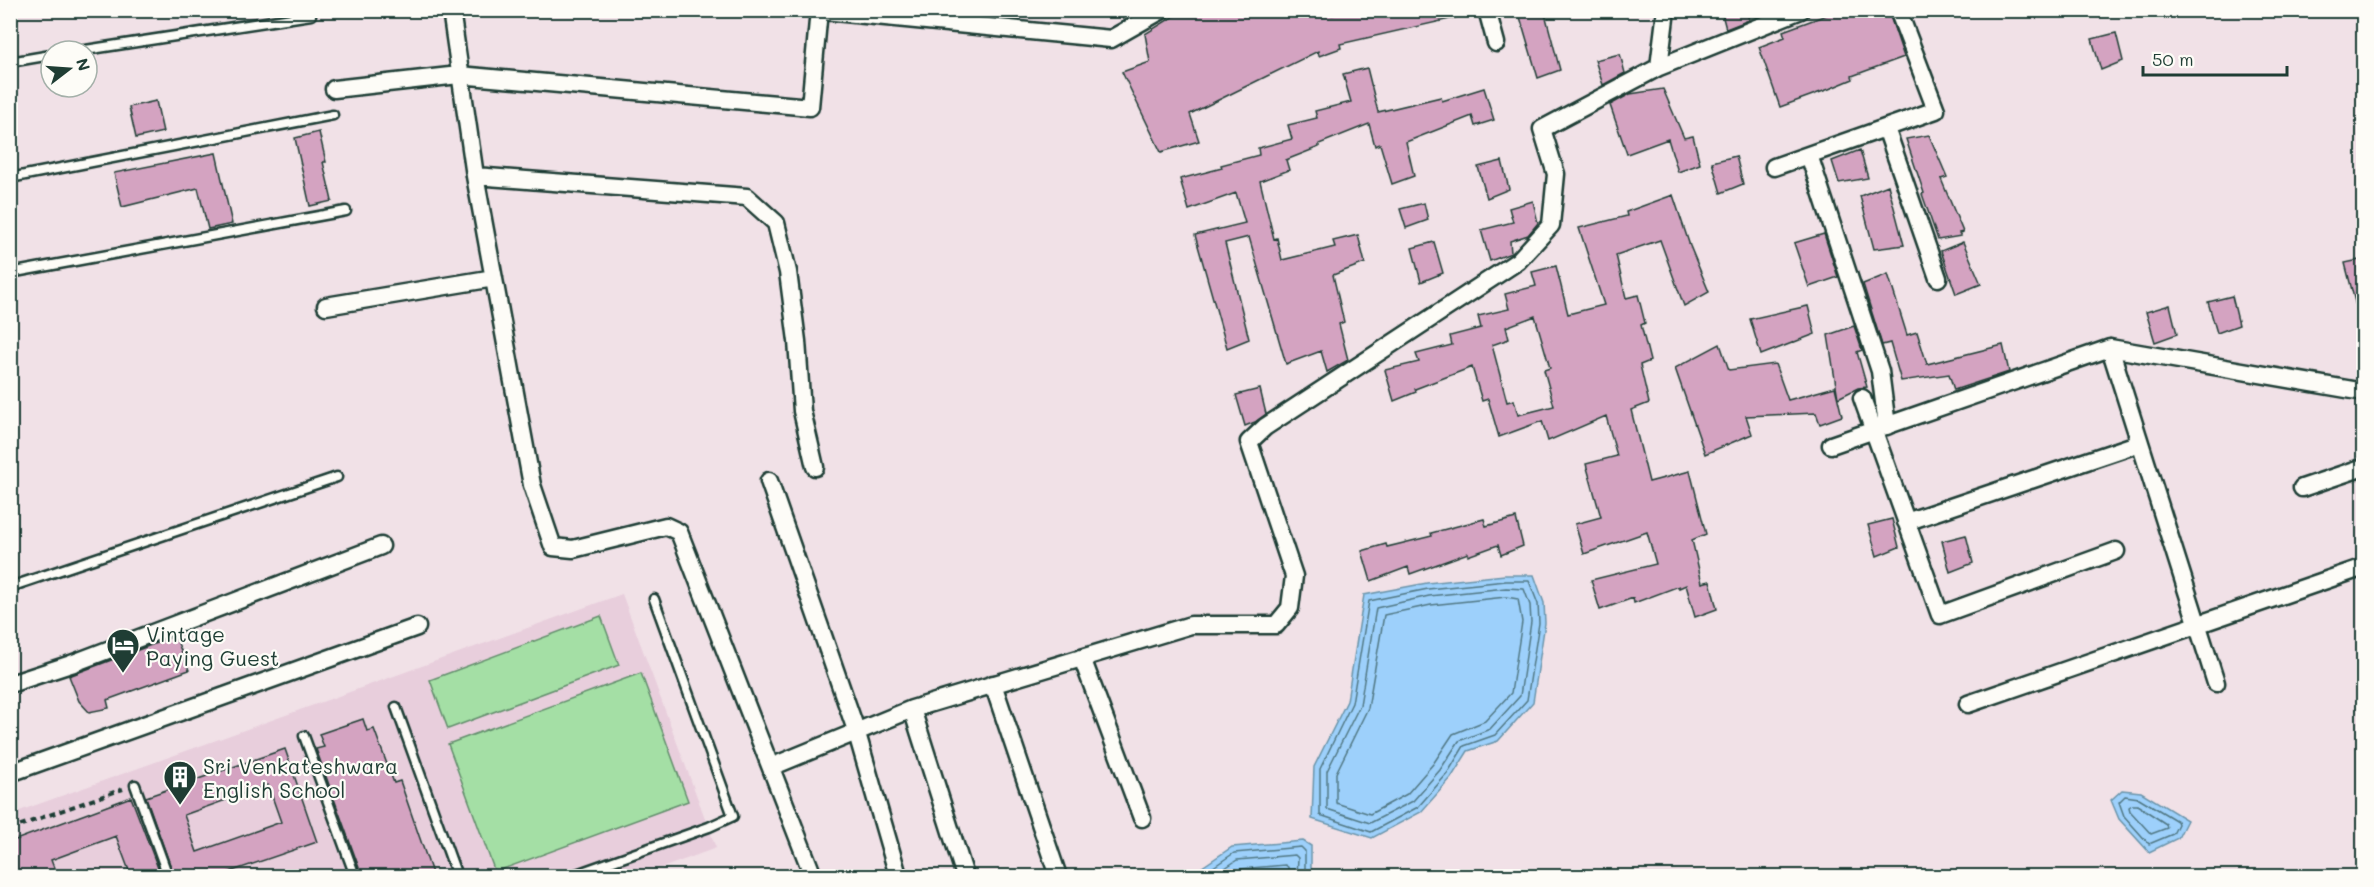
<svg xmlns="http://www.w3.org/2000/svg" width="2374" height="887" font-family="Mali,sans-serif">
  <style>
    .built { fill: #e8cedc }
    .green { fill: #a4dfa5; stroke: #628e6c; stroke-width: 1.5 }
    .water { fill: #9dd0fb; stroke: #6b95ab; stroke-width: 1.5 }
    .lines { fill: none; stroke-linecap: round; stroke-linejoin: round }
    .shore { stroke: #517884; stroke-width: 1.5 }
    .building { fill: #d4a3c1; stroke: #1f3d34; stroke-width: 1.5; fill-rule: evenodd }
    .service-casing { stroke: #1f3d34; stroke-width: 13 }
    .minor-casing { stroke: #1f3d34; stroke-width: 21 }
    .path { stroke: #1f3d34; stroke-width: 4; stroke-dasharray: 6 4.5; stroke-linecap: butt }
    .service { stroke: #fdfcf7; stroke-width: 8 }
    .minor { stroke: #fdfcf7; stroke-width: 16 }
    .labels { text-anchor: middle; dominant-baseline: central; stroke-width: 4.5; stroke-linejoin: round; paint-order: stroke }
    .poi-label { font-size: 21px; fill: #1f3d34; stroke: #fdfcf7; text-anchor: start }
  </style>
  <rect width="100%" height="100%" fill="#f1e1e7"/>
  <filter id="ink" filterUnits="userSpaceOnUse"><feTurbulence type="fractalNoise" baseFrequency=".0167" numOctaves="2"/><feDisplacementMap in="SourceGraphic" scale="12" xChannelSelector="R" yChannelSelector="G"/><feConvolveMatrix kernelMatrix="1 2 1 2 8 2 1 2 1" color-interpolation-filters="sRGB"/></filter>
  <g filter="url(#ink)">
    <!-- built -->
    <path class="built" d="M622 594 716 848 640 876H11V814Z"/>
    <!-- green -->
    <path class="green" d="M601 616 619 665 448 729 430 680Z
      M641 673 688 801 495 872 448 744Z"/>
    <!-- water -->
    <path class="water" d="M1505 575H1534L1544 603 1545 623 1533 702 1498 741 1468 751 1451 778 1421 812 1372 838 1312 819 1314 767 1347 701 1364 595 1427 583Z
      M2122 790 2141 792 2187 820 2178 838 2149 852 2119 819 2111 800Z
      M1303 841 1311 846V876H1189L1232 847Z"/>
    <g class="lines">
      <!-- shore -->
      <path class="shore" d="M1506 581H1529L1538 604 1539 623 1527 700 1495 735 1464 746 1447 774 1418 807 1371 832 1320 815V769L1352 703 1369 601 1428 589Z
        M1506 588 1524 589 1530 605 1531 622 1520 696 1490 729 1459 741 1440 770 1413 801 1370 823 1327 809V771L1360 705 1376 608 1429 596Z
        M1506 597 1518 599 1522 622 1511 693 1485 721 1453 734 1433 764 1407 794 1370 814 1336 803V773L1368 708 1384 615 1431 605Z
        M2125 796 2139 798 2177 821 2178 824 2173 834 2149 844 2124 816 2119 802Z
        M2132 805H2137L2166 824 2167 828 2151 834 2130 811 2129 807Z
        M1200 876 1234 853 1301 847 1305 851V876
        M1213 876 1237 860 1295 855 1298 858 1297 876
        M1228 876 1240 869 1285 865 1288 867V876"/>
    </g>
    <!-- building -->
    <path class="building" d="M1184 10H1331L1332 15 1362 10H1458L1459 17 1340 44 1341 48 1319 56 1318 51 1190 114 1199 141 1161 152 1122 72 1150 62 1145 34Z
      M1518 10H1544L1560 70 1538 78Z
      M1721 10H1746L1749 20 1726 29Z
      M1840 10H1888L1904 57 1852 76 1853 79 1829 89 1780 107 1759 47 1785 37 1783 31Z
      M2116 33 2123 61 2101 70 2092 39Z
      M1620 54 1625 73 1603 85 1595 60Z
      M1367 68 1378 112 1441 97 1442 101 1484 88 1494 120 1475 126 1472 116 1406 142 1414 176 1392 184 1380 144 1375 146 1369 124 1319 144V147L1286 160 1289 170 1260 181 1274 239 1277 238 1282 260 1335 247 1333 241 1358 235 1365 263 1333 275 1344 322 1339 324 1348 360 1327 372 1321 351 1286 364 1249 237 1225 243 1249 339 1227 348 1195 235 1245 223 1236 193 1189 210 1180 179 1222 168 1221 165 1259 155 1258 148 1292 139 1288 125 1317 118 1315 111 1351 102 1343 74Z
      M1663 89 1684 138 1693 136 1700 164 1678 172 1668 139 1627 154 1610 105 1630 94Z
      M156 101 163 132 136 138 129 107Z
      M319 132 326 162H323L332 201 310 206 295 138Z
      M1929 135 1947 177 1941 179 1963 232 1959 233 1961 236 1938 240 1922 194 1924 193 1906 139Z
      M1860 150 1868 178 1839 183 1832 161Z
      M216 153 232 224 208 229 198 188 122 207 114 173Z
      M1736 156 1743 184 1721 193 1712 162Z
      M1502 161 1509 189 1487 198 1478 167Z
      M1888 185 1904 245 1874 249 1860 196Z
      M1673 195 1690 246 1709 292 1684 306 1660 240 1616 255 1626 298 1638 295 1645 323 1641 325 1650 361 1640 365 1649 403 1631 410 1649 482 1690 471 1706 534 1692 540 1702 583 1710 581 1717 609 1695 617 1686 585 1679 588V586L1634 603 1633 598 1600 610 1591 580 1656 564 1647 532 1584 554 1575 524 1601 517 1586 464 1617 456 1606 416 1548 441 1542 421 1499 437 1488 399 1482 401 1472 367 1415 389 1416 392 1394 401 1385 370 1419 362 1416 354 1452 345 1450 336 1481 328 1478 316 1509 309 1505 294 1536 286 1532 272 1556 266 1568 314 1604 305 1579 228 1627 216 1626 212ZM1535 316 1550 368 1544 370 1554 406 1518 415 1514 400 1507 402 1492 345 1509 339 1506 327Z
      M1533 201 1538 223 1528 235 1510 241 1511 253 1490 261 1481 230 1513 222 1509 208Z
      M1424 203 1428 220 1406 228 1400 209Z
      M1824 234 1838 277 1809 287 1794 243Z
      M1434 242 1443 273 1421 282 1412 248Z
      M1963 242 1981 284 1956 294 1941 251Z
      M2364 259V313L2358 314 2345 263Z
      M1888 274 1907 335 1917 332 1927 364 2003 345 2009 372 1954 390 1949 374 1901 381 1890 343 1882 345 1863 284Z
      M2232 296 2239 325 2217 333 2208 302Z
      M2170 305 2177 334 2155 342 2146 312Z
      M1808 306 1815 334 1761 355 1750 319Z
      M1854 326 1862 350 1857 352 1867 387 1858 388 1838 398 1828 335Z
      M1720 344 1729 370 1775 364 1788 400 1835 387 1842 416 1820 424 1816 413 1746 416 1752 434 1705 454 1675 368Z
      M1260 389 1266 414 1255 422 1245 426 1236 395Z
      M1516 518 1523 546 1501 555 1498 545 1468 556V553L1410 574 1408 567 1371 581 1362 551 1386 544 1387 547 1432 536 1431 533 1484 519 1486 526Z
      M1892 519 1899 547 1877 556 1868 525Z
      M1966 535 1973 563 1950 572 1942 541Z
      M175 636 189 670 107 700 109 708 89 712 79 701 69 676Z
      M363 719 367 731 374 729 394 783 400 781 433 876H362L316 749 324 747 319 734Z
      M285 749 317 842 218 876H174L146 797ZM268 785 281 822 197 852 184 815Z
      M131 797 161 876H131L116 836 51 860 57 876H10V842Z"/>
    <g class="lines">
      <!-- service casing -->
      <g class="service-casing">
        <path id="service" d="M79 51 311 15
          M10 62 51 55
          M10 178 333 115
          M10 273 346 211
          M10 587 337 477
          M396 707 457 876
          M304 736 355 876
          M135 785 168 876
          M571 876 709 827 733 816 654 599"/>
      </g>
      <!-- minor casing -->
      <g class="minor-casing">
        <path id="minor" d="M451 10 475 176 532 485 553 547 573 549 666 526 679 532 813 876
          M814 10 1111 39 1162 10
          M1487 10 1496 43
          M1659 67 1801 10
          M334 89 459 75 810 107 819 10
          M1886 128 1938 278
          M1809 155 1880 371 1887 426
          M1774 167 1936 110 1898 10
          M475 176 747 197 776 223 788 272 797 341 802 411 815 467
          M326 306 494 278
          M2110 348 2216 683
          M1862 398 1940 615 2116 551
          M1831 445 2110 348 2364 392
          M769 481 856 730 897 872
          M2302 488 2364 467
          M1906 522 2140 443
          M1082 658 1142 818
          M10 684 71 664 381 546
          M993 684 1058 876
          M1968 704 2364 567
          M912 709 965 876
          M771 767 912 709 1191 625H1276L1290 608 1294 576 1249 442 1265 427 1518 261 1551 225 1556 174 1542 129 1659 67 1666 10
          M10 773 417 627"/>
      </g>
      <!-- path -->
      <path class="path" d="M10 829 123 789"/>
      <!-- service -->
      <use href="#service" class="service"/>
      <!-- minor -->
      <use href="#minor" class="minor"/>
    </g>
  </g>
  <!-- icons -->
  <defs>
    <g id="hotel-pin" transform="scale(1.725)"><path d="M0 17L-7.5 6A9.5 9.5 0 1 1 7.5 6Z" fill="#1f3d34" stroke="#fdfcf7"/><path d="M-6-4.5h1.5V1H6V5H4.5V3h-9V5H-6ZM-4 0a1.8 1.8 0 1 1 3.6 0ZM.5 0V-2.5h3Q6-2.5 6 0Z" fill="#fff"/></g>
    <g id="building-pin" transform="scale(1.725)"><path d="M0 17L-7.5 6A9.5 9.5 0 1 1 7.5 6Z" fill="#1f3d34" stroke="#fdfcf7"/><path d="M-4-6H4V6H1V3H-1V6H-4ZM-2.5-4.3h1.7v1.8h-1.7ZM.8-4.3h1.7v1.8H.8ZM-2.5-1h1.7V.8h-1.7ZM.8-1h1.7V.8H.8Z" fill="#fff"/></g>
  </defs>
  <g fill-rule="evenodd">
    <use href="#hotel-pin" x="123" y="645"/>
    <use href="#building-pin" x="180" y="777"/>
  </g>
  <g class="labels">
    <!-- poi labels -->
    <g class="poi-label">
      <text x="146" y="633">Vintage<tspan x="146" dy="24">Paying Guest</tspan></text>
      <text x="203" y="765">Sri Venkateshwara<tspan x="203" dy="24">English School</tspan></text>
    </g>
  </g>
  <!-- margin -->
  <rect width="2374" height="887" fill="none" stroke="#fdfcf7" stroke-width="36"/>
  <rect x="18" y="18" width="2338" height="851" fill="none" stroke="#1f3d34" stroke-width="2" filter="url(#ink)"/>
  <!-- north arrow -->
  <g transform="translate(69 69) rotate(73)"><circle r="28" fill="#fdfcf7" stroke="#a4b0a9" stroke-width="1.5"/>
  <path d="M0-4.5L10 22L0 15L-10 22Z" fill="#1f3d34"/>
  <text y="-9" font-size="16" font-weight="bold" text-anchor="middle" fill="#1f3d34">N</text>
  </g>
  <!-- scale -->
  <path d="M2143 66v9h144v-9" fill="none" stroke="#1f3d34" stroke-width="3"/>
  <text x="2152" y="66" font-size="18" fill="#1f3d34" stroke="#fdfcf7" stroke-width="4.5" paint-order="stroke">50 m</text>
</svg>
